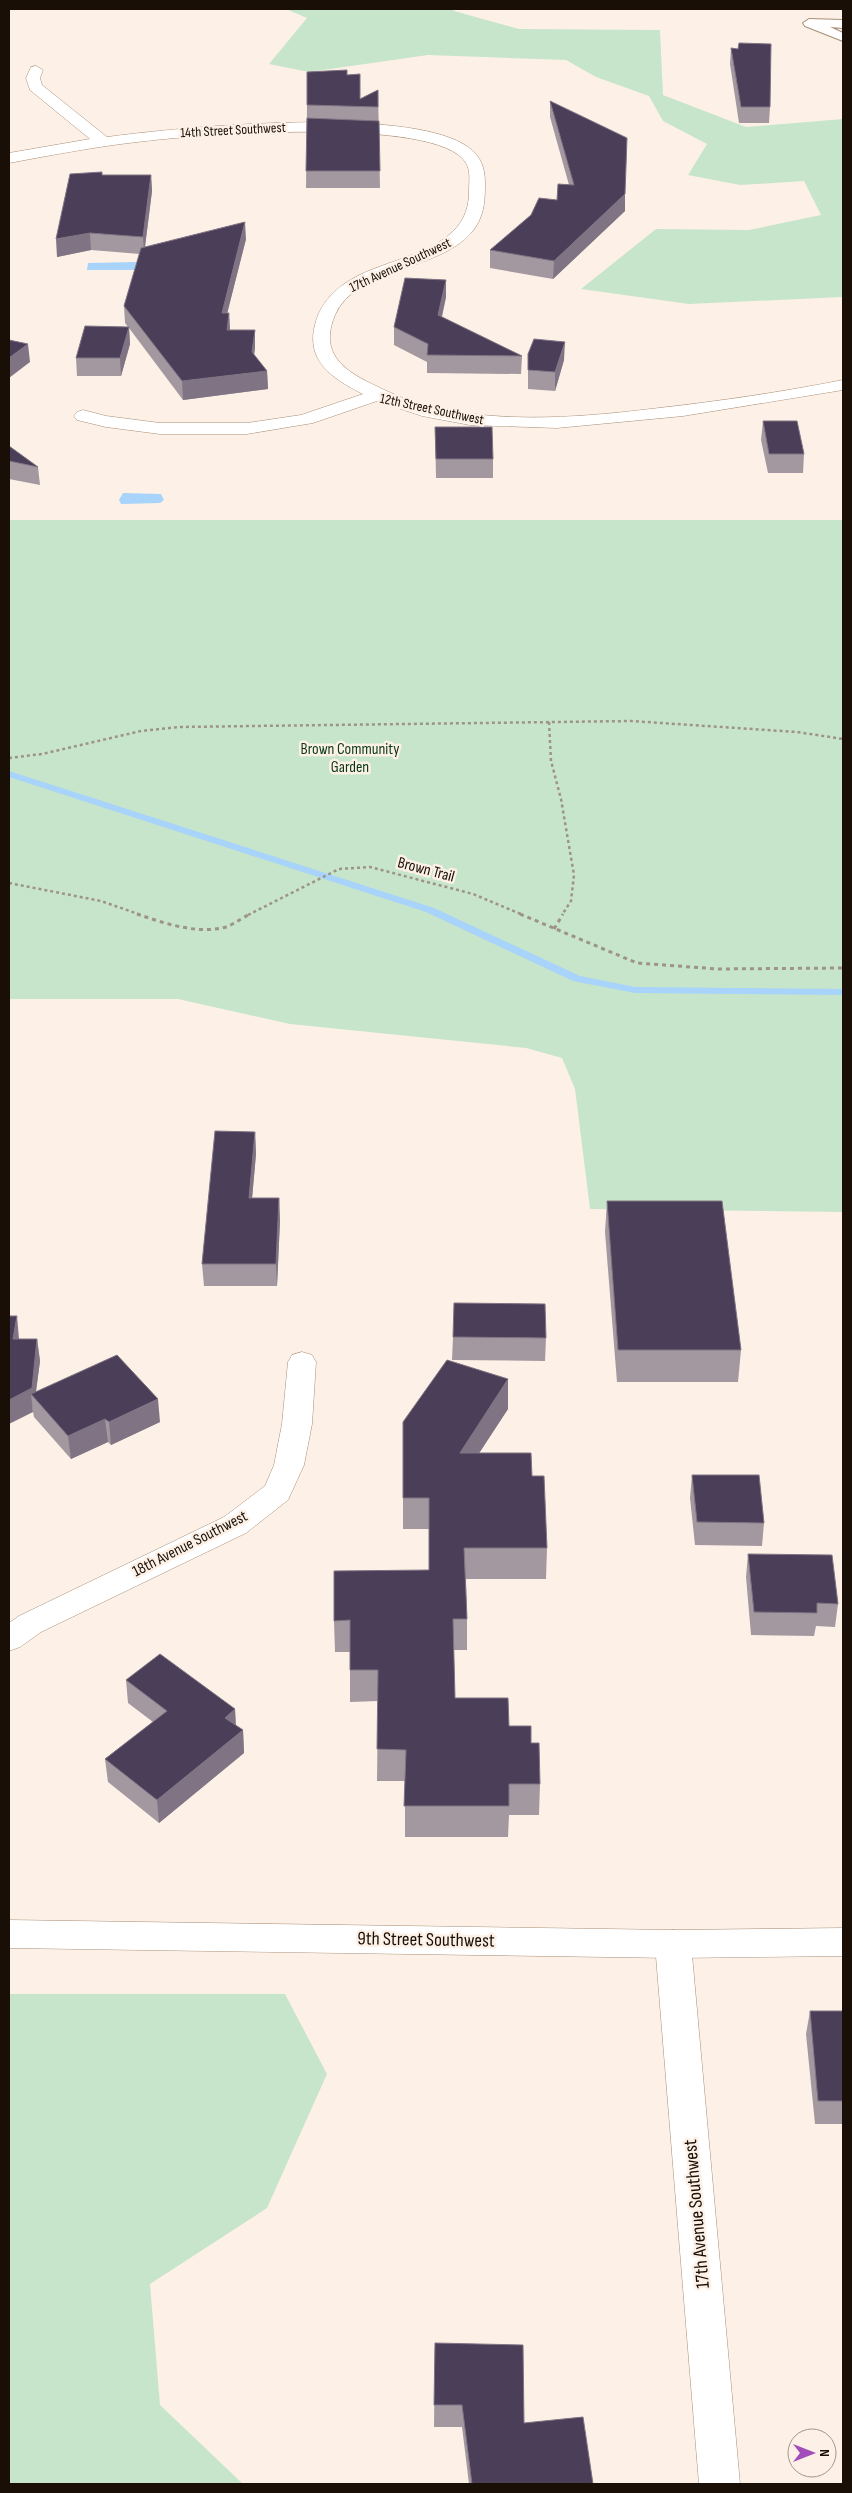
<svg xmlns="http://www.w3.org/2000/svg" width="852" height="2493" font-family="'Sofia Sans Condensed',sans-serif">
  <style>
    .green { fill: #c7e5ca }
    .water { fill: #a8d3fa }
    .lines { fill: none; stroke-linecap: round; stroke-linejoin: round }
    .stream { fill: #a8d3fa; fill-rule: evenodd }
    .service-casing { stroke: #a98e76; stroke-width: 2 }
    .minor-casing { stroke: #a98e76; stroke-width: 1 }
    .secondary-casing { stroke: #a98e76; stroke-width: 1 }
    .path-far1 { stroke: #9e9389; stroke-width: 2.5; stroke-dasharray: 3 3; stroke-linecap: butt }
    .path { stroke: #9e9389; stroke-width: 3; stroke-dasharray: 4 4; stroke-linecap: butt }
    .service { fill: #fff; fill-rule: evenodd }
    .minor { fill: #fff; fill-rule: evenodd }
    .secondary { fill: #fff; fill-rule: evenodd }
    .wall { fill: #a498a0 }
    .shaded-wall { fill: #807484 }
    .building { fill: #4a3e59; stroke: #807484 }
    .labels { text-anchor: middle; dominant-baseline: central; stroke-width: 5; stroke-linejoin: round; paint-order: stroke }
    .far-street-label { font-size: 14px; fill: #190f06; stroke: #fdf1e7 }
    .park-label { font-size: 16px; fill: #073915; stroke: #fdf1e7 }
    .street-label { font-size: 16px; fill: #190f06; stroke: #fdf1e7 }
    .near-street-label { font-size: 19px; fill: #190f06; stroke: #fdf1e7 }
  </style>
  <rect width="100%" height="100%" fill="#fdf1e7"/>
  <!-- green -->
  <path class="green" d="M286 9H453L454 11 519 29 660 30 663 95 746 127 843 119V297L689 304 581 289 656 229 749 230 821 215 804 181 740 185 688 175 707 144 663 121 649 96 596 77 566 60 428 55 309 72 269 64 307 18Z
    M9 520H843V1212L590 1209 575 1089 562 1058 526 1048 290 1024 178 999H9Z
    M9 1994H285L327 2074 267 2208 150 2284 160 2405 243 2484H9Z"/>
  <!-- water -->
  <path class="water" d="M136 262 135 270H87L88 263Z
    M123 493 161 494 164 500 160 503 121 504 119 500Z"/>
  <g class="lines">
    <!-- stream -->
    <path class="stream" d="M9 771 434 908 580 976 635 987 843 989V995L635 993 573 981 426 912 9 777Z"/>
    <!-- service casing -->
    <g class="service-casing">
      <path id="service" d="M809 19 843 20V28L830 27 843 33V41L805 26 803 23Z"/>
    </g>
    <!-- minor casing -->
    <g class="minor-casing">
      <path id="minor" d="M36 66 43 70 40 78 42 85 107 137C182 127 409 105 468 147 481 156 485 168 485 183 485 203 484 218 471 233 438 271 355 268 335 315 321 348 337 366 366 381 388 392 409 402 433 407 507 424 585 417 659 408 721 401 782 392 843 380V390L683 416 557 428 470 425 422 416 377 401 313 423 247 434H160L106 427 77 420 74 416 77 412 83 410 106 416 160 423H247L301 415 363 394C331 378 304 360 316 321 321 303 336 288 352 279 393 255 470 252 469 191 469 182 471 171 466 163 438 115 192 135 137 142 94 147 52 155 9 163V153L90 139 30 90 26 78 31 67Z
        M302 1352 312 1355 316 1362 312 1424 304 1465 288 1500 246 1533 41 1632 20 1647 9 1651V1623L19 1616 224 1517 265 1486 274 1465 282 1424 288 1362 292 1355Z
        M673 1930 685 1934 691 1944 740 2484H699L655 1944 661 1934Z"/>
    </g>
    <!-- secondary casing -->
    <g class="secondary-casing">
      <path id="secondary" d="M9 1920 673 1930 843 1928V1956L673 1958 9 1948Z"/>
    </g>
    <!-- path-far1 -->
    <path class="path-far1" d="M549 722 551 761 561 799 574 875 571 901 562 915
      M9 758 42 754 141 731 179 727 631 721 797 732 843 739
      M9 883 101 901 141 915
      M248 915 339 869 370 867 473 894 523 915"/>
    <!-- path -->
    <path class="path" d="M137 914C164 923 197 935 226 927 234 924 242 918 250 914
      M520 914 637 963 718 969 843 968
      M554 929 563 914"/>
    <!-- service -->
    <use href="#service" class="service"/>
    <!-- minor -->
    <use href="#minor" class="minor"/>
    <!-- secondary -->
    <use href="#secondary" class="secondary"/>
  </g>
  <!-- wall -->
  <path class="wall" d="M731 48 770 107 769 123H739L730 64Z
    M378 90 380 188H306L307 105 360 99Z
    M550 101 625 211 553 279 490 268V250L557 200 569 185 550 117Z
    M103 175H151L152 191 145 247 246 239 227 313H229L230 330H255V348L254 355 267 371 268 389 183 400 129 328 130 344 121 376H77L76 358 128 327 125 323 124 306 140 254 91 250 57 257Z
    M446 280V297L442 317 522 356 521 374 427 373V362L394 345V327Z
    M528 354 564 360 555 391 528 389Z
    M763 421 804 454 803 473H768L761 440Z
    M435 427 493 459V478H436Z
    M9 446 38 467 40 485 9 479Z
    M255 1132 256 1154 252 1198H279L280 1221 277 1286H204L202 1264Z
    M607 1201 741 1350 738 1382H617L605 1232Z
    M453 1337 546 1338 545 1361 452 1360Z
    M19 1339H37L40 1361 36 1391 160 1422 111 1445 108 1442 71 1459 34 1417Z
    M508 1379V1409L479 1453 532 1476 547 1548 546 1579H466L467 1619V1650H453L455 1698 509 1726 531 1743 540 1784 539 1815H509L508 1837H405V1781H377L378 1701 350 1702V1652H335L334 1621 429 1570V1529H403V1498Z
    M692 1475 764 1523 762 1546 695 1545 690 1498Z
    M748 1554 838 1604 835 1627 816 1626 814 1636 751 1635 746 1577Z
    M126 1680 235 1709 236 1726 243 1730 244 1753 159 1823 108 1782 105 1759 153 1722 128 1703Z
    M810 2011H843V2124H815L806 2034Z
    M435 2343 524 2423 593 2484H469L462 2427H434Z"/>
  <!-- shaded-wall -->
  <path class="shaded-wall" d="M151 175 152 191 144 254 143 237Z
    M625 194V211L553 279 554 261Z
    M245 222 246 239 223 330 222 313Z
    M90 233 91 250 57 257 56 239Z
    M446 280V297L438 333V315Z
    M229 313 230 330H227Z
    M129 327 130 344 121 376 120 358Z
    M255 330V348L252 370V352Z
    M565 342 564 360 555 391V372Z
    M28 344 30 362 9 378V358Z
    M267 371 268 389 183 400 182 381Z
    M255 1132 256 1154 250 1221 249 1198Z
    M279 1198 280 1221 277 1286 276 1264Z
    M17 1316 19 1339H13Z
    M37 1339 40 1361 35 1399 31 1394 33 1412 9 1424V1400Z
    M508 1379V1409L459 1484 460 1453Z
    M158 1399 160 1422 111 1445 109 1422Z
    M105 1419 108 1442 71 1459 68 1436Z
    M235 1709 236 1732 225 1718Z
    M243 1730 244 1753 159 1823 157 1800Z"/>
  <!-- building -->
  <path class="building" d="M739 43 771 44 770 107H741L731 48 738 49Z
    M347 70V75L360 74V99L378 90V107L307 105V72Z
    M550 101 627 138 625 194 554 261 490 250 531 215 539 198 557 200 558 184 574 185Z
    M307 118 379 121 380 171H306Z
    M102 172V175H151L143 237 90 233 56 239 70 174Z
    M245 222 222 313H229L227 330H255L252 352 267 371 182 381 124 306 141 248Z
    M405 278 446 280 438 315 522 356 427 355 428 344 394 327Z
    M85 326 129 327 120 358H76Z
    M534 339 565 342 555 372 528 370V354Z
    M9 340 28 344 9 358Z
    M763 421H797L804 454H769Z
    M435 427H492L493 459H436Z
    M9 446 38 467 9 461Z
    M215 1131 255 1132 249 1198H279L276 1264H202Z
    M607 1201H722L741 1350H618Z
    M454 1303 545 1304 546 1338 453 1337Z
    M9 1316H17L13 1339H37L32 1388 9 1400Z
    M117 1355 158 1399 109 1422 105 1419 68 1436 31 1394Z
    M447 1360 508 1379 460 1453H531L532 1476H544L547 1548H464L467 1619H453L455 1698H508L509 1726H531V1743H539L540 1784H509V1806H404L406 1750 377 1749 378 1670H350V1620L334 1621V1571L429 1570V1498H403V1422Z
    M692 1475H759L764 1523 697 1522Z
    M748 1554 832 1555 838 1604 817 1603V1613L754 1612Z
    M160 1654 235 1709 225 1718 243 1730 157 1800 105 1759 167 1711 126 1680Z
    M810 2011H843V2101H818Z
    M435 2343 523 2345 524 2423 583 2417 593 2484H472L462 2405H434Z"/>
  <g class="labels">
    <!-- far-street labels -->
    <g class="far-street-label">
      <text transform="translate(233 130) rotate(-3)">14th Street Southwest</text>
      <text transform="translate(400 265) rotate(-25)">17th Avenue Southwest</text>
      <text transform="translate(432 409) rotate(12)">12th Street Southwest</text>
    </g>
    <!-- park labels -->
    <g class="park-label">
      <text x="350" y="749">Brown Community<tspan x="350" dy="18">Garden</tspan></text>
    </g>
    <!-- street labels -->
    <g class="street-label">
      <text transform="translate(426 870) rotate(15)">Brown Trail</text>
      <text transform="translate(190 1544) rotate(-27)">18th Avenue Southwest</text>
    </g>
    <!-- near-street labels -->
    <g class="near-street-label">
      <text transform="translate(426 1940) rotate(1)">9th Street Southwest</text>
      <text transform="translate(697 2214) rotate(-95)">17th Avenue Southwest</text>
    </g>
  </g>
  <!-- border -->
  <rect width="852" height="2493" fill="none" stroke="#190f06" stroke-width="20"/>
  <!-- north arrow -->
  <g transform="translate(812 2453) rotate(90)"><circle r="24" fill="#fdf1e7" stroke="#a2978d"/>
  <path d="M0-4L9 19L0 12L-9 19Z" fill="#a24dba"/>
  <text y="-8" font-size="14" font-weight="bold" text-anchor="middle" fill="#190f06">N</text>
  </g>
</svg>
